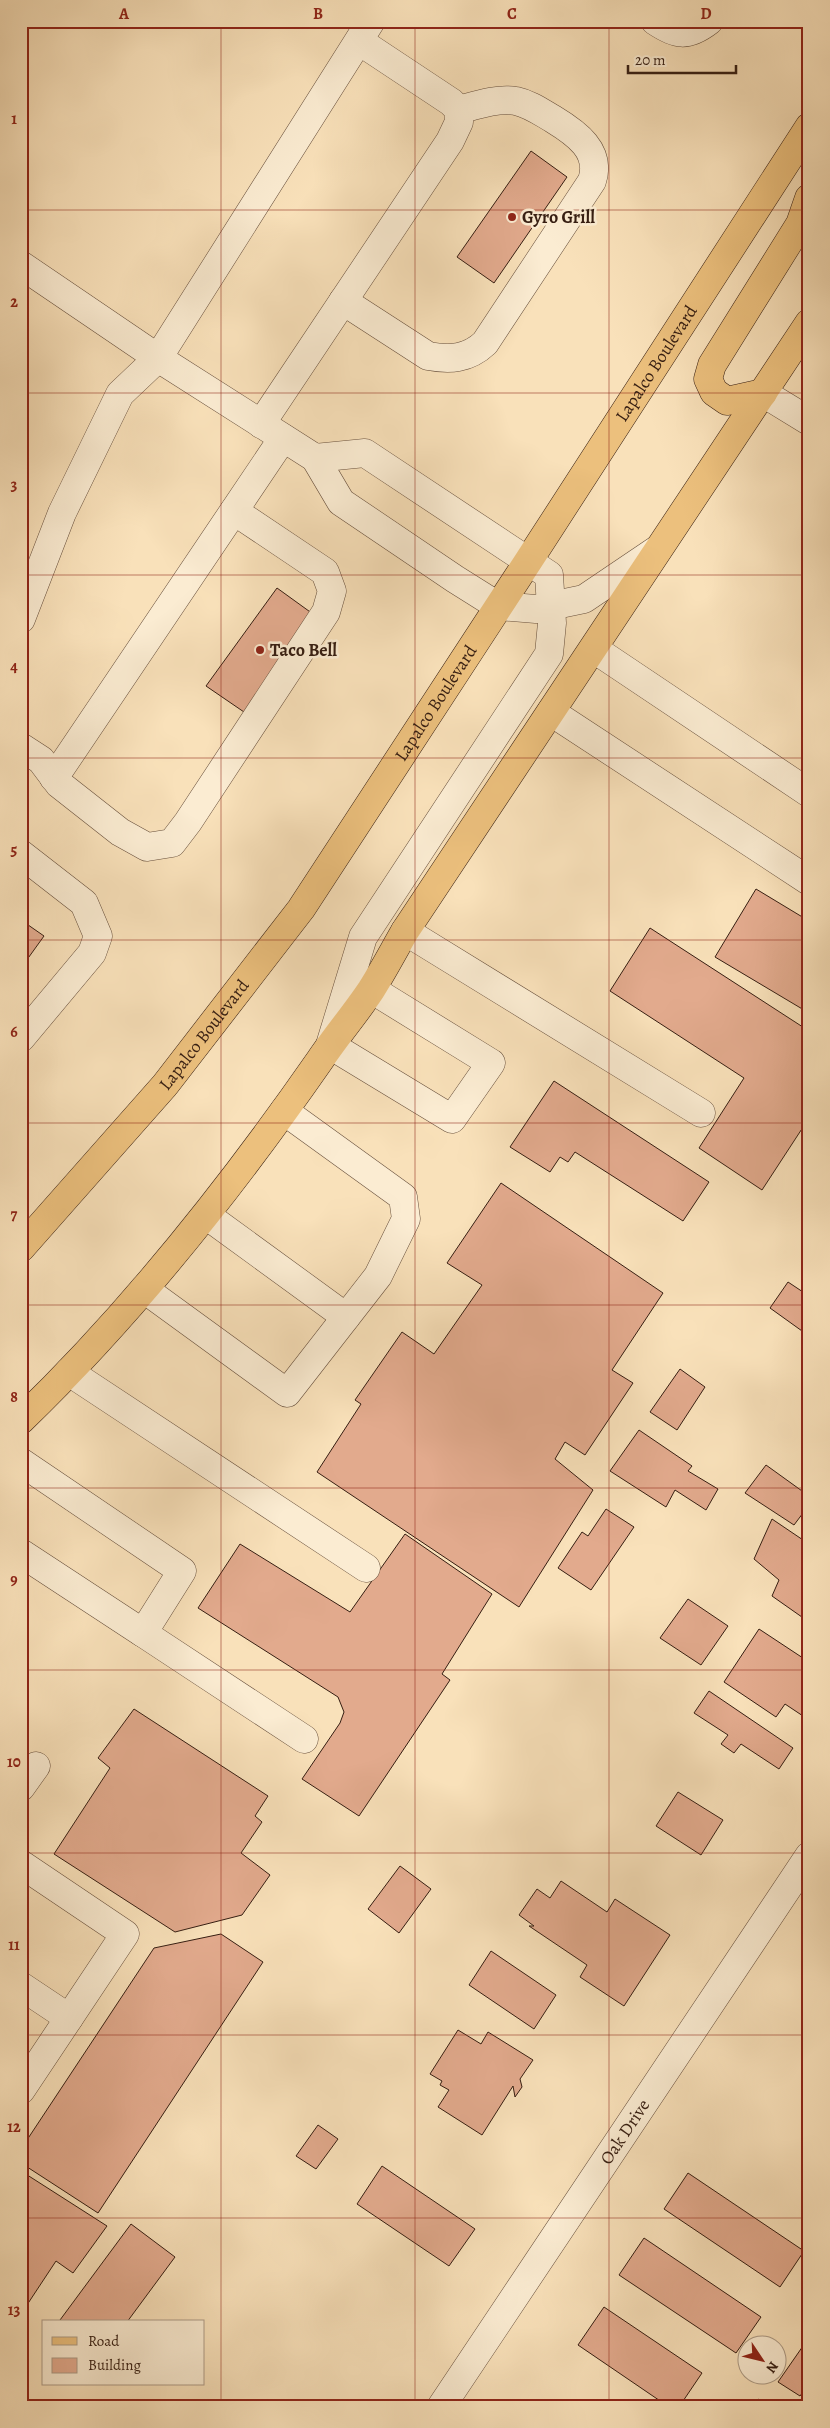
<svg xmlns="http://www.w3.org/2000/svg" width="830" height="2428" font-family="Alegreya,serif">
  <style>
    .building { fill: #e2aa8d; stroke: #361e12 }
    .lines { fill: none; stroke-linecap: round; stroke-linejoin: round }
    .minor-casing { stroke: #674f3c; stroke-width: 29 }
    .major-casing { stroke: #361e12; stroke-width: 29 }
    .minor { stroke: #fbecd2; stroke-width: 28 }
    .major { stroke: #ecc07d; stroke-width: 28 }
    .grid { fill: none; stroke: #8f2418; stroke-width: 1; stroke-opacity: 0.55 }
    .poi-dot { fill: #8f2418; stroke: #fbecd2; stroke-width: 2 }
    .labels { text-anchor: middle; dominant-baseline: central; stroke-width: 5; stroke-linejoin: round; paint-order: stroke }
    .poi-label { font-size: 18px; font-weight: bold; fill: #361e12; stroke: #fbecd2; text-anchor: start }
    .street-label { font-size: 18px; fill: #361e12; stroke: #fbecd2 }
    .neatline { fill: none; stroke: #8f2418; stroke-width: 2 }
    .grid-label { font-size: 16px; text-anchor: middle; font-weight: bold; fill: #8f2418 }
  </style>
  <rect width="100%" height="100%" fill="#f9e1ba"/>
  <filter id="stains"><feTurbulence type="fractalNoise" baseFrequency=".004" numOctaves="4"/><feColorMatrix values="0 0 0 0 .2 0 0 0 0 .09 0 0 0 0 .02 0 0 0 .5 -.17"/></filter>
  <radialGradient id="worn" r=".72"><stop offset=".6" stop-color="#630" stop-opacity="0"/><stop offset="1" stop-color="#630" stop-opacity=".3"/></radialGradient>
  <!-- building -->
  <path class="building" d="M531 151 567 177 494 283 457 257Z
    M277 588 313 614 244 712 206 686Z
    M756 889 809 921V1013L715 957Z
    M21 920 44 936 21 968Z
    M650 928 809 1031V1118L762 1190 699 1148 744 1078 610 991Z
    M554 1081 709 1182 683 1221 575 1152 568 1162 560 1157 550 1172 510 1147Z
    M501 1183 663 1293 612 1370 633 1383 585 1455 565 1442 555 1459 593 1490 519 1607 317 1472 361 1404 355 1400 402 1332 434 1354 482 1285 447 1263Z
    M788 1282 809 1296V1336L770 1308Z
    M680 1369 705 1387 677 1430 650 1412Z
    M639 1430 692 1466 688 1471 718 1489 706 1510 675 1490 666 1507 610 1471Z
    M766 1465 809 1496V1505L794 1525 745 1493Z
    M606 1509 634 1527 591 1590 558 1568 582 1532 588 1536Z
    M772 1519 809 1544V1622L772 1596 779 1580 754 1559Z
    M405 1534 492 1594 442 1674 450 1680 359 1816 302 1779 340 1723 344 1712 338 1697 198 1608 240 1544 350 1612Z
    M688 1599 728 1626 701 1665 660 1638Z
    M759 1629 809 1662V1720L785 1704 776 1717 724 1682Z
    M709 1691 793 1748 779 1769 741 1744 734 1753 721 1744 728 1735 694 1713Z
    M134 1709 268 1796 255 1816 262 1822 241 1853 270 1875 242 1915 175 1932 54 1854 110 1768 98 1758Z
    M678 1792 723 1820 701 1855 656 1826Z
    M400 1866 431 1889 399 1933 368 1909Z
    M561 1881 607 1912 615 1899 670 1935 624 2006 580 1977 587 1965 529 1926H534L519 1915 537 1889 550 1898Z
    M221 1934 263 1962 98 2213 21 2163V2149L154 1948Z
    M491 1951 556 1995 534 2029 469 1985Z
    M809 2023V2037L802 2033Z
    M458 2030 481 2044 488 2032 533 2060 520 2079 522 2087 515 2097 513 2086 482 2135 438 2107 449 2090 440 2085 442 2081 430 2074Z
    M318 2125 338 2139 316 2169 296 2156Z
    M382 2166 475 2229 449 2266 357 2204Z
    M21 2171 107 2226 73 2273 56 2261 21 2314Z
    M688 2173 804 2251 780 2287 664 2209Z
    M131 2224 175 2257 127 2322H63L60 2320Z
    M644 2238 761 2317 736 2353 619 2275Z
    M604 2307 702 2373 679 2407H669L578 2345Z
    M803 2346 809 2350V2384L800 2396 778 2382Z
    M758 2399 769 2407H752Z"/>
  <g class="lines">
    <!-- minor casing -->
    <g class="minor-casing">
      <g id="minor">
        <path d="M655 21C676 35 687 38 709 21"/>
        <path d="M21 265 158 358 315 458 341 502 455 579 498 606 536 609 584 599 658 549"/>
        <path d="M343 301 428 356C450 360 468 359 485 343L592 181C602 151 576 133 553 119 541 112 530 104 516 101 497 98 477 105 459 110"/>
        <path d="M763 393 809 421"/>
        <path d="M261 424 450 141 459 122V110L451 102 359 41"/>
        <path d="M315 458 365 453 549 575 552 623 549 654 363 937 330 1045 452 1119 491 1063 371 989"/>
        <path d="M21 619 62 513 120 394 158 358 371 21"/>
        <path d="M594 649 809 793"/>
        <path d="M551 712 809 881"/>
        <path d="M21 747 41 760 59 784 120 832 147 847 172 843 188 822 326 612 332 591 325 572 234 511"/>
        <path d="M54 778 283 438"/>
        <path d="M21 854 84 903 98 936 92 953 21 1038"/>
        <path d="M405 931 701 1113"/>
        <path d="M206 1215 346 1317"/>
        <path d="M144 1289 287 1393 378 1276 406 1219 403 1197 284 1111"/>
        <path d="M69 1372 366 1568"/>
        <path d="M21 1462 182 1571 143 1633 21 1553"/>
        <path d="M143 1633 304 1739"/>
        <path d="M21 1787 36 1766"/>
        <path d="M21 1864 125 1934 21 2090"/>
        <path d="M21 1986 69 2018"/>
        <path id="s1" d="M441 2407 809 1856"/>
      </g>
    </g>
    <!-- major casing -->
    <g class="major-casing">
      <g id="major">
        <path d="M763 393 727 401 714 392 708 379 712 365 800 224 809 198"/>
        <path id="s2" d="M21 1248 165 1085 301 909 529 560 809 127"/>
        <path d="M21 1420C133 1312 231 1188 320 1060 336 1036 355 1014 371 990 383 971 394 950 405 931L809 323"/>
      </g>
    </g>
    <!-- minor -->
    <use href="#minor" class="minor"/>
    <!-- major -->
    <use href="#major" class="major"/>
  </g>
  <!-- grid -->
  <path class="grid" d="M221 21V2407M415 21V2407M609 21V2407M21 210H809M21 393H809M21 575H809M21 758H809M21 940H809M21 1123H809M21 1305H809M21 1488H809M21 1670H809M21 1853H809M21 2035H809M21 2218H809"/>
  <!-- markers -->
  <g class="poi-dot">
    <circle cx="512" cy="217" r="5"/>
    <circle cx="260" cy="650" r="5"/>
  </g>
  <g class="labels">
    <!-- poi labels -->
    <g class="poi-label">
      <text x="522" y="217">Gyro Grill</text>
      <text x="270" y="650">Taco Bell</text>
    </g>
    <!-- street labels -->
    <g class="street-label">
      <text stroke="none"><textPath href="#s2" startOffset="1091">Lapalco Boulevard</textPath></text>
      <text stroke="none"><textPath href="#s2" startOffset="686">Lapalco Boulevard</textPath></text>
      <text stroke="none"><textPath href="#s2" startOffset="281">Lapalco Boulevard</textPath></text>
      <text stroke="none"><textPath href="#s1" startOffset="331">Oak Drive</textPath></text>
    </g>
  </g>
  <!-- margin -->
  <rect width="830" height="2428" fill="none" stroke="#f9e1ba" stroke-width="55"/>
  <!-- legend -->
  <rect x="42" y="2320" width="162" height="65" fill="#fbecd2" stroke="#ac9a85"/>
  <rect x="52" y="2337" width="25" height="8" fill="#ecc07d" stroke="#ac9a85"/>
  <text x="88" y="2346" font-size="15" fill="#361e12">Road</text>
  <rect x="52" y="2358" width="25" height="15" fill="#e2aa8d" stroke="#ac9a85"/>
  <text x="88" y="2370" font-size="15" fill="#361e12">Building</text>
  <!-- north arrow -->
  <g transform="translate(762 2360) rotate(125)"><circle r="24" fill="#fbecd2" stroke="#ac9a85"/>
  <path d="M0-4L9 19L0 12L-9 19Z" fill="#8f2418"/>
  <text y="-8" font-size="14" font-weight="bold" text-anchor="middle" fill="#361e12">N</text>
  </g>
  <!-- scale -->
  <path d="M628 65v8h108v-8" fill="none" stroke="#361e12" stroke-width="2.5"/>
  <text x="635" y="65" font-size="15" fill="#361e12" stroke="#fbecd2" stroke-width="4" paint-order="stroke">20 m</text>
  <rect x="28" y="28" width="774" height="2372" class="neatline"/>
  <g class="grid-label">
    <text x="124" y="19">A</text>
    <text x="318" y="19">B</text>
    <text x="512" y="19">C</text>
    <text x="706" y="19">D</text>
    <text x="14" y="124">1</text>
    <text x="14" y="307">2</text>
    <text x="14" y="490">3</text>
    <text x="14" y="672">4</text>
    <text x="14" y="855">5</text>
    <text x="14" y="1037">6</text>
    <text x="14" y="1220">7</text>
    <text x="14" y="1402">8</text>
    <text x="14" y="1585">9</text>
    <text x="14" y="1767">10</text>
    <text x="14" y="1950">11</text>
    <text x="14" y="2132">12</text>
    <text x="14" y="2315">13</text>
  </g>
  <rect width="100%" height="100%" filter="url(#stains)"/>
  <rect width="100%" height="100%" fill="url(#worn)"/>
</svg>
